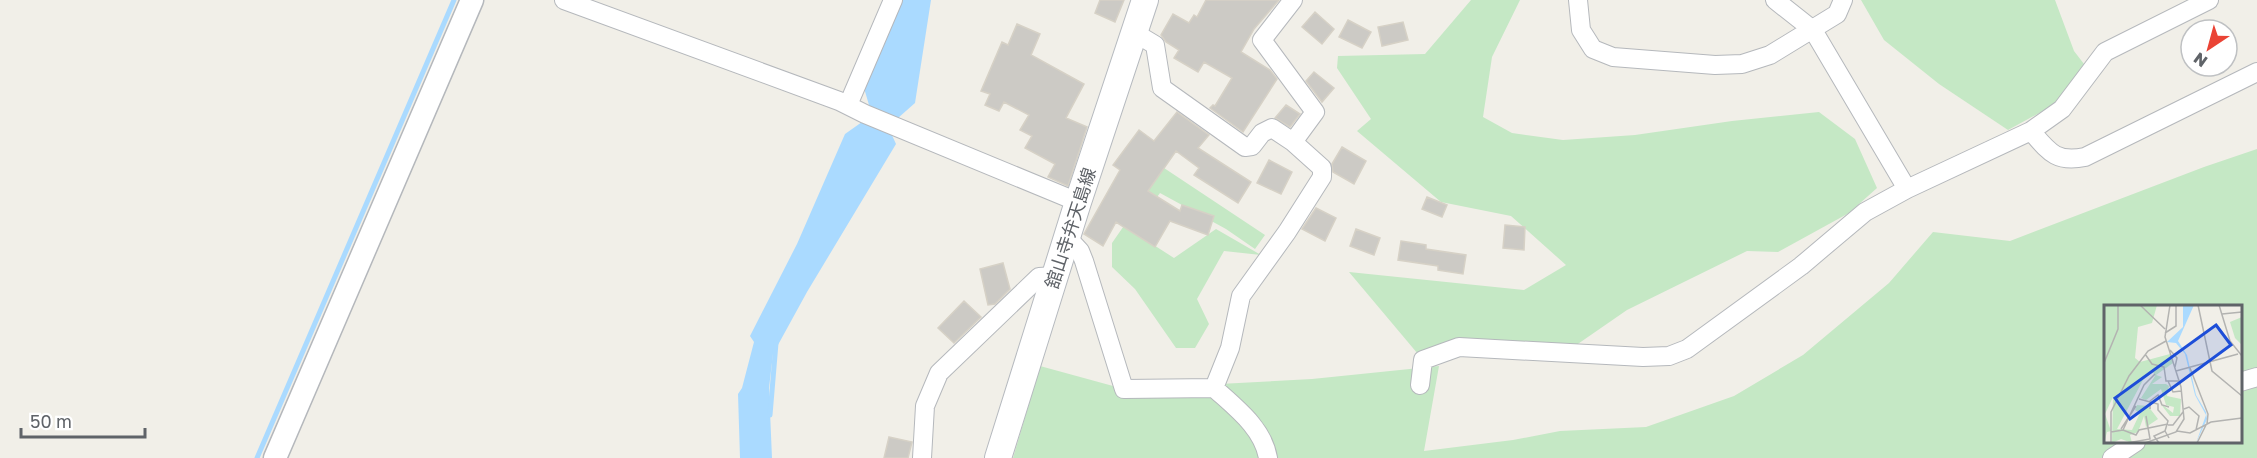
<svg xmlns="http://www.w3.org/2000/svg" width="2257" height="458" font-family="'Golos Text','Noto Sans JP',sans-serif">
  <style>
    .green { fill: #c5e8c5; fill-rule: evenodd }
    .water { fill: #aadaff }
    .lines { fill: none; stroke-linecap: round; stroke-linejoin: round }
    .stream { stroke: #aadaff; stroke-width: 5 }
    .building { fill: #cccac5; stroke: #d6d1c6; stroke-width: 1.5 }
    .minor-casing { stroke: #b5b8bc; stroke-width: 20 }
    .tertiary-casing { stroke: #b5b8bc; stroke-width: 25 }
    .secondary-casing { stroke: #b6babf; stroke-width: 28 }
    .minor { stroke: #fff; stroke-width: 18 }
    .tertiary { stroke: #fff; stroke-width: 22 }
    .secondary { stroke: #fff; stroke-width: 26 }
    .labels { text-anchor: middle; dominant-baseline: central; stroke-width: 6; stroke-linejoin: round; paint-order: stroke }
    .street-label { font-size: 18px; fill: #5f6368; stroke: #fff }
    .inset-road { fill: none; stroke: #b3b3b1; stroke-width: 1.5 }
    .view { fill: #1d4ed8; fill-opacity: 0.15; stroke: #1d4ed8; stroke-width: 3 }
    .inset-edge { fill: none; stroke: #5f6368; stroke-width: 3 }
  </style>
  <rect width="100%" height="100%" fill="#f1efe8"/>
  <!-- green -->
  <path class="green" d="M1471 0H1520L1492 57 1483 117 1512 133 1563 140 1635 135 1732 121 1819 112 1855 139 1877 188 1849 213 1778 252 1747 251 1627 310 1572 348 1503 342 1423 360 1349 272 1524 290 1566 265 1511 216 1441 202 1357 131 1371 119 1337 68 1338 56 1425 54Z
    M1861 0H2055L2074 51 2084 64 2054 105 2008 130 1939 84 1884 40Z
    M2257 149V458H1013L1040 366 1124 389 1312 379 1439 366 1424 451 1513 440 1560 431 1646 427 1734 396 1803 355 1889 283 1933 232 2010 241 2204 167ZM2106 306H2240V442H2106Z
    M1164 168 1265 235 1255 249 1226 229 1160 193 1132 231 1174 258 1216 229 1261 255 1224 251 1197 299 1209 324 1195 348H1176L1135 289 1112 267V243Z"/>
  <!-- water -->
  <path class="water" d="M903 0H931L915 103 898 118 891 133 896 144 807 292 773 354 769 388 772 458H740L738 394 742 388 754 342 750 336 797 244 845 134 862 122 869 105 864 88Z"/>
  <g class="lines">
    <!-- stream -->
    <path class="stream" d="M770 415 776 343
      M257 458 454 0"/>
  </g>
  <!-- building -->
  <path class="building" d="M1100 0H1124L1115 22 1095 13Z
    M1206 0H1279L1254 29 1241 52 1270 70 1277 79 1243 132 1210 108 1213 105 1215 106 1232 78 1204 62 1198 72 1174 58 1179 50 1166 42 1161 35 1173 14 1189 23 1194 15 1197 17Z
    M1315 12 1334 29 1322 44 1302 27Z
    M1348 20 1371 32 1362 48 1339 37Z
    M1403 22 1408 40 1382 46 1378 27Z
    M1017 24 1040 34 1031 55 1084 84 1066 118 1087 127 1068 186 1048 177 1055 164 1025 148 1032 136 1020 130 1029 115 1004 102 999 111 985 105 990 94 981 91 1002 42 1008 45Z
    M1314 72 1334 88 1322 102 1306 81Z
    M1286 105 1300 114 1290 127 1275 118Z
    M1177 112 1209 135 1198 148 1251 182 1238 203 1194 175 1199 168 1176 151 1148 191 1180 211 1182 205 1214 216 1208 235 1170 221 1155 247 1116 222 1103 246 1084 234 1120 170 1113 165 1139 130 1154 141Z
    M1342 147 1366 161 1354 184 1333 172 1332 164Z
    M1269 160 1292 172 1281 194 1257 183Z
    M1427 197 1447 205 1442 217 1422 209Z
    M1316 208 1336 218 1325 241 1302 229Z
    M1505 225 1525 227 1524 250 1503 248Z
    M1356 229 1380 238 1374 255 1350 246Z
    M1401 241 1426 245V249L1466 255 1463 274 1438 270V266L1398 260Z
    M1003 263 1010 289 995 304 988 305 980 269Z
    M964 301 981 317 954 343 938 328Z
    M889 437 912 442 908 458H884Z"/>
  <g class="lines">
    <!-- minor casing -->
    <g class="minor-casing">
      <path id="minor" d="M564 0 839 101 865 114 1078 202
        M1293 0 1262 40 1315 112 1293 142
        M1578 0 1581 30 1593 49 1613 57 1715 65 1742 64 1770 55 1837 14 1843 0
        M1775 0 1813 30 1907 189
        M1135 33 1155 45 1162 88 1245 147 1252 146 1262 133 1272 128 1293 142 1322 168V177L1287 232 1241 296 1230 348 1214 388C1236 408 1263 428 1268 458
        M848 105 893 0
        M2031 131C2049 152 2056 163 2085 157L2257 72
        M1067 237 1080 251 1084 261 1124 389 1214 388
        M2240 382 2257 377
        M1420 385 1423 360 1459 347 1643 357 1669 356 1687 349 1801 266 1865 212 1907 189 2031 131 2062 109 2105 52 2209 0
        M922 458 925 406 939 373 1039 277 1055 276
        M2112 458 2136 442"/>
    </g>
    <!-- tertiary casing -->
    <g class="tertiary-casing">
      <path id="tertiary" d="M275 458 472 0"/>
    </g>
    <!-- secondary casing -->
    <g class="secondary-casing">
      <path id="secondary" d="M998 458 1078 202 1145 0"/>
    </g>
    <!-- minor -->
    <use href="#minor" class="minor"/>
    <!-- tertiary -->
    <use href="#tertiary" class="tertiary"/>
    <!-- secondary -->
    <use href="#secondary" class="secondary"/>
  </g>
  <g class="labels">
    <!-- street labels -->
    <g class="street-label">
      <text transform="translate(1070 228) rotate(-72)">舘山寺弁天島線</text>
    </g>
  </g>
  <!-- overview -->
  <g transform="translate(2104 305)">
    <rect width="138" height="138" fill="#f1efe8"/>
    <path d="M0 0H53L48 18 34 22 31 53 36 57 66 49 69 58 52 70 58 72 48 79H62L65 81 63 91 77 94 76 111H66L56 98 69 108 70 102 62 100 57 84 42 95 37 93 51 71 49 67 39 75 13 124 28 125 36 108 31 105 33 100 44 101 54 114 42 122 40 111 34 127 26 130 28 138 17 134 8 138 9 92 1 109 7 126 3 127 0 138ZM138 12V40L131 33 126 17Z" fill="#c5e8c5"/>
    <path d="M79 0H90L74 36 83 50 92 90 102 107 103 114 92 138 102 110 91 90 81 49 72 38 63 37 79 22Z" fill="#aadaff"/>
    <path class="inset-road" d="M36 0 61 24M94 0 108 66 138 91M115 0 126 36 138 51M118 9 138 7M61 28 72 21V0M66 45 73 53 71 62M41 49 48 59 60 62 62 76H74M0 58 14 24V0M86 63 104 109 103 119M72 66 134 49M64 76 69 87 77 86M35 94 54 99V105L64 116 61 126 65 133M46 104V96L54 90 58 100 65 102M80 104 85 102 95 111 92 125M64 120H69L79 107M17 124 32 101M19 125 40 80 51 69M73 126 86 128 107 117 138 113M7 127 19 125 32 130 35 125 64 119M7 138V107L25 71 44 46 62 36M23 138 46 134 42 111M41 138 72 127 80 114 77 82 61 32 66 0M55 138 50 131 61 126M93 138 102 120"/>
    <path class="view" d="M112 20 127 40 26 114 11 93Z"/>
    <rect width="138" height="138" class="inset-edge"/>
  </g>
  <!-- north arrow -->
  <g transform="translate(2209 48) rotate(216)"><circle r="28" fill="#ffffff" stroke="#bfc1c3" stroke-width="1.5"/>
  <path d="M0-4.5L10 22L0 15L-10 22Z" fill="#ea4335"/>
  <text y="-9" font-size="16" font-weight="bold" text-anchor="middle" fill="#5f6368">N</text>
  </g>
  <!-- scale -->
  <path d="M21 428v9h124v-9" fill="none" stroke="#5f6368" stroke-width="3"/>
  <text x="30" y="428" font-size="18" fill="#5f6368" stroke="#ffffff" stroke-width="4.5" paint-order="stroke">50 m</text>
</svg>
